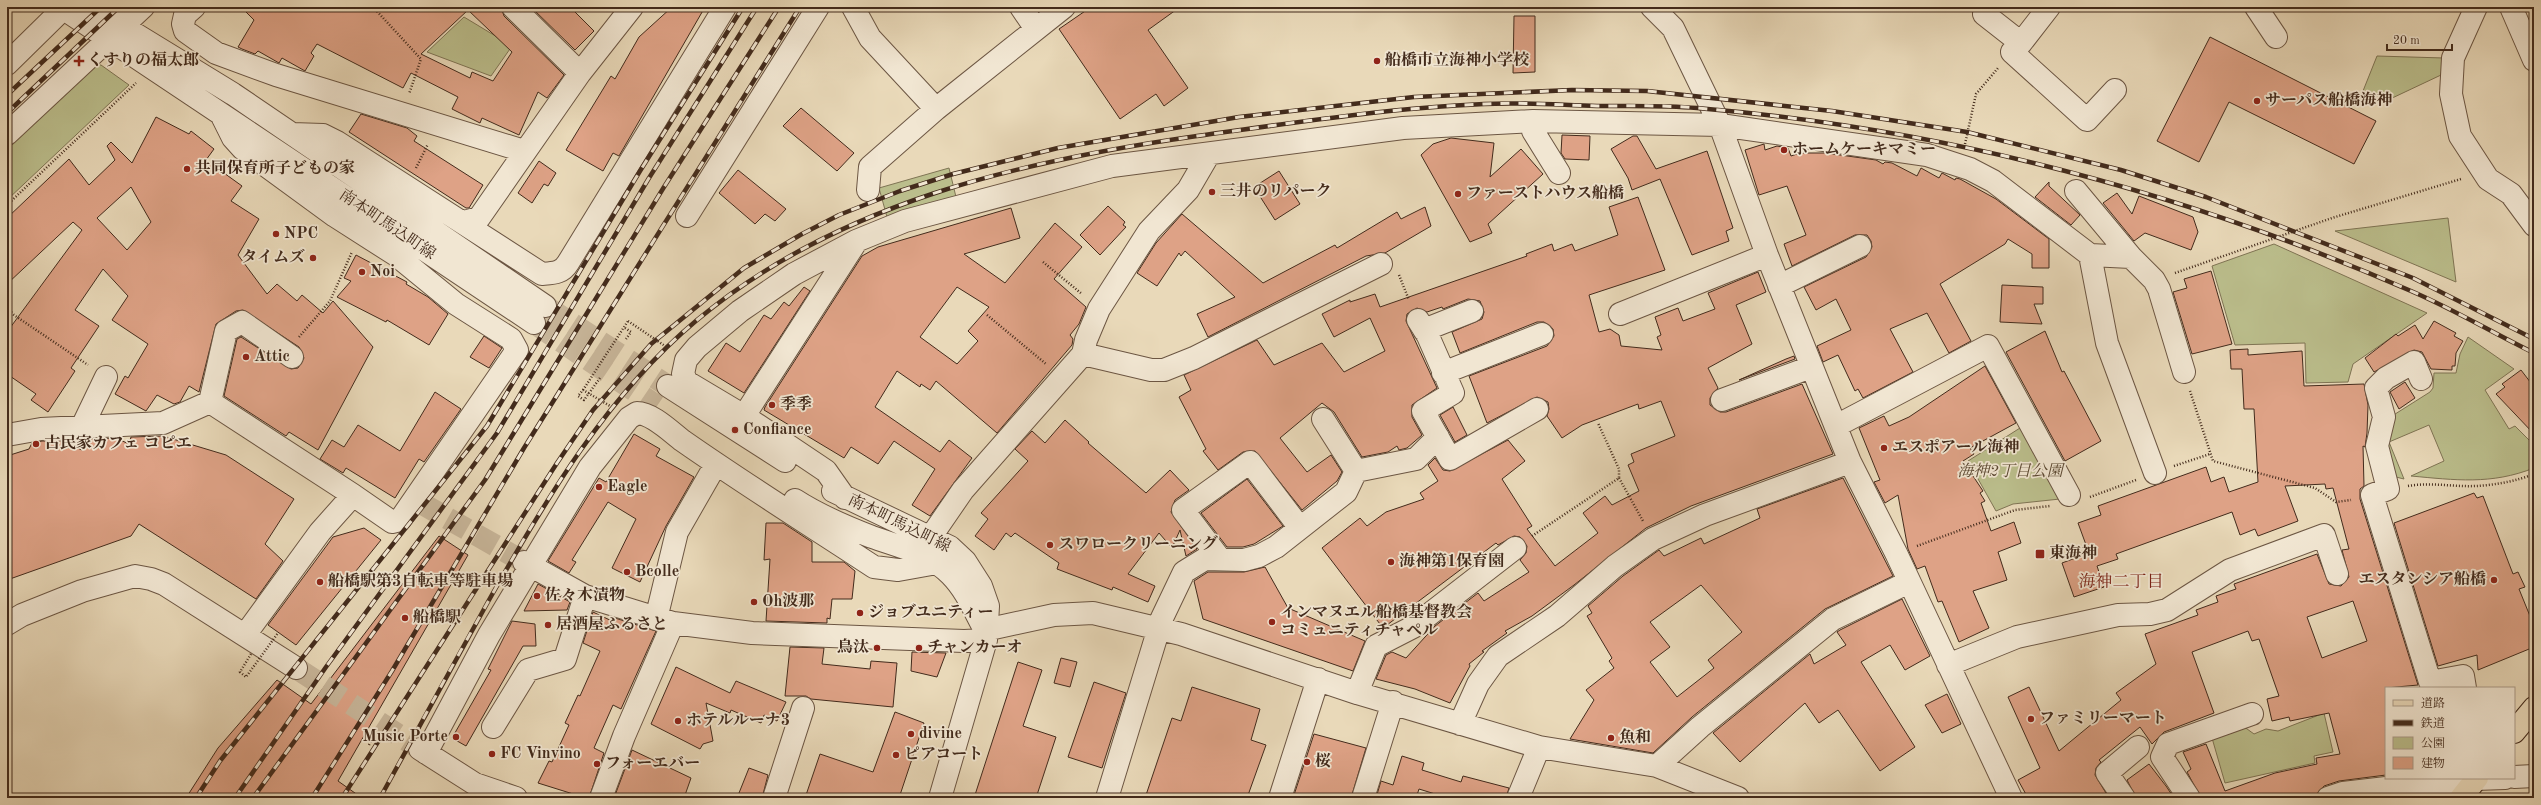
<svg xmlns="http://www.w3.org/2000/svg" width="2541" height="805" font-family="'Old Standard TT','Noto Serif JP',serif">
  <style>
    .green { fill: #bbbe8c; stroke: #7f7454 }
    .building { fill: #dea286; stroke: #432b1c; fill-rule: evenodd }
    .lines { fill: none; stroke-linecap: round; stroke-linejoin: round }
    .minor-tunnel { stroke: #c8b69a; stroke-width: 22; stroke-dasharray: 22 11; stroke-linecap: butt }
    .minor-casing { stroke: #6c5643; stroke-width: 24 }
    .major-casing { stroke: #432b1c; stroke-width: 24 }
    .path { stroke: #432b1c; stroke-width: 2.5; stroke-dasharray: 1 2; stroke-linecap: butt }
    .minor { stroke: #f1e6d2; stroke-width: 22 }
    .major { stroke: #e9d9b9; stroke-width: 22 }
    .rail-casing { stroke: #432b1c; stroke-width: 4.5 }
    .rail { stroke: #f1e6d2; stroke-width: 3; stroke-dasharray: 9; stroke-linecap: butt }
    .path-bridge { stroke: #432b1c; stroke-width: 2.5; stroke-dasharray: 1 2; stroke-linecap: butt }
    .poi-dot { fill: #8f2418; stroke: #f1e6d2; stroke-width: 1.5 }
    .labels { text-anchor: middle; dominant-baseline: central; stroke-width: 3.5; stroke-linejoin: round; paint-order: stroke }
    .poi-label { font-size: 16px; font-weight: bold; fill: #432b1c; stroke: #f1e6d2; text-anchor: start }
    .street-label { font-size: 16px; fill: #432b1c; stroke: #f1e6d2 }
    .park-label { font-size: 16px; font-style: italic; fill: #5b4832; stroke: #f1e6d2 }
    .neighbourhood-label { font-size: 17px; fill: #7a1f14; stroke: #f1e6d2 }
  </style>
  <rect width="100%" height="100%" fill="#e9d9b9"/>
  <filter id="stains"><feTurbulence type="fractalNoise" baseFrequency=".005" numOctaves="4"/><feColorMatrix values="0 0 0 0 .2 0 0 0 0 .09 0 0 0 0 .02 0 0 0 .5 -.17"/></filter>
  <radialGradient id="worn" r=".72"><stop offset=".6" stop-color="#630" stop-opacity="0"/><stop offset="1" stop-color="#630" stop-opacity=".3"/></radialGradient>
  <!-- green -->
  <path class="green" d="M464 17 512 46 491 76 427 52Z
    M2377 56 2444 58 2441 75 2388 100 2363 91Z
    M95 65H101L129 85 7 200V149Z
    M949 168 956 197 887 217 879 188Z
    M2448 218 2456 282 2335 231Z
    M2274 244 2427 313 2353 364 2348 382 2306 383 2305 343 2235 345 2212 266Z
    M2468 337 2514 369 2485 390 2509 429 2515 426 2534 445V468C2491 485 2455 480 2411 476L2444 461 2429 425 2389 442 2404 479 2392 476 2385 442 2392 416 2430 392 2433 388 2434 373H2456L2460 354Z
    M2020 428 2060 499 2013 504 1996 511 1968 461Z
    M2324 713 2333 752 2314 756 2315 763 2225 783 2212 738 2243 726 2254 734 2266 729 2278 731Z"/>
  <!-- building -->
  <path class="building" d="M241 7H501L504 16 564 75 547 98 538 92 519 135 482 118 480 123 452 109 458 97 411 73 403 88 317 44 311 53 314 56 305 71 282 58 279 63 258 51 255 54 242 49 238 47 254 20ZM468 10 512 52 493 81 472 72 470 78 421 54Z
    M531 7H570L594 31 575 50Z
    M672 7H705L619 156 613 153 603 171 566 150 611 76 615 79 639 37Z
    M1091 7H1180L1148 30 1188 88 1164 106 1156 94 1120 119 1059 29Z
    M1514 16H1535V72L1513 73Z
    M2210 37 2376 121 2354 164 2229 102 2199 162 2157 141Z
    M801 108 854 153 837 171 783 126Z
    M361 114 407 128 417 136 414 141 483 185 469 208H466L349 132Z
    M156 117 189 134 191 131 214 149 206 160 242 186 231 201 259 219 238 255 267 294 277 284 297 301 302 295 323 313 333 301 373 347 318 450 289 432 286 436 224 396 237 339 241 337 291 369 298 368 304 358 299 347 243 310 236 311 216 324 199 392 189 386 180 402 174 404 157 395 146 411 115 394 125 376 128 378 148 344 112 320 128 296 103 269 75 310 99 326 71 368 75 371 48 412 31 400 36 394 7 374V332L82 230 73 222 7 284V218L69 159 89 185 115 160 107 146 111 142 132 163ZM131 187 151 222 127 250 97 218Z
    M1562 135 1590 136 1589 160 1565 159 1561 153Z
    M1633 136H1637L1656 169 1707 151 1733 228 1726 231 1729 241 1692 255 1660 179 1632 190 1628 178 1611 149Z
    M1451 138 1494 143 1490 177 1521 149 1543 174 1488 224 1492 233 1470 242 1421 155 1433 144Z
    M1764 144 1765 150 1777 146 1788 148 1791 156 1800 153H1826L1876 160 1883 164 1885 162 1892 163 1917 176 1921 168 1939 178 1942 173 1955 180 1956 178 1960 179 1996 199 2049 239V268H2032V254L2008 239 2005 244 1940 284 1971 341 1949 353 1927 313 1890 329 1913 372 1863 398 1858 389 1855 391 1838 355 1823 362 1817 346 1851 330 1836 299 1816 310 1804 287 1866 257 1872 247 1871 241 1867 235H1855L1792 266 1784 244 1806 235 1787 186 1759 195 1745 150Z
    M539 161 556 173 548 186 544 184 532 203 518 193Z
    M738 170 786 209 775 221 765 214 755 224 719 193Z
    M1279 171 1300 204 1275 220 1254 187Z
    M2049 182V186L2080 215 2071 225 2035 197Z
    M2117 193 2132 214 2139 196 2193 217 2198 232 2191 250 2145 233 2134 241 2103 203Z
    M1638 197 1665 270 1589 295 1599 332 1610 329 1619 335 1621 346 1662 350 1657 337 1661 335 1655 317 1678 308 1683 321 1715 309 1708 293 1758 272 1766 292 1736 305 1752 344 1708 368 1718 388 1710 398V405L1720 412H1726L1802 384 1833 454 1691 506 1646 528 1574 585 1532 616 1505 631 1507 633 1482 651 1484 652 1469 664 1470 666 1450 703 1415 689 1376 679 1386 655 1392 652 1406 658 1435 626 1478 593 1484 601 1529 572 1520 560 1526 553 1527 546 1520 537 1514 536 1498 545 1496 543 1383 628 1322 548 1360 518 1367 526 1386 512 1424 499 1420 493 1438 481 1428 465 1435 458 1443 470 1450 471 1508 440 1525 461 1502 479 1532 526 1527 529 1555 566 1598 533 1583 513 1605 496 1612 505 1639 491 1628 465 1634 462 1631 454 1675 436 1661 401 1639 409 1638 404 1582 425 1562 438 1547 416 1549 409 1548 402 1537 397 1487 423 1469 376 1547 346 1554 336 1553 329 1544 322H1537L1460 353 1452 332 1482 319 1484 312 1480 301 1468 299 1443 309 1442 307 1427 312 1417 308 1407 314 1406 321 1437 388 1412 405V417L1422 435 1407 448 1399 450 1397 446 1388 452 1362 457 1334 412 1322 403 1280 438 1307 472 1331 455 1342 472 1337 481 1302 510 1255 451 1243 452 1218 470 1203 451 1206 449 1179 397 1191 390 1184 375 1257 340 1274 365 1322 343 1344 372 1385 351 1370 318 1334 337 1322 314 1350 300V302L1375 294 1380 307 1527 256 1526 254 1552 244 1554 251 1572 244 1575 251 1618 235 1609 207Z
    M1108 206 1125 222 1123 225 1126 227 1100 255 1080 235Z
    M1425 207 1431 226 1385 253 1366 256 1208 337 1197 314 1235 297 1185 251 1181 256 1179 253 1157 286 1137 273 1156 243 1182 214 1263 283 1335 245 1337 248 1397 212 1401 219Z
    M1011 208 1020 238 964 254 1005 283 1055 223 1082 247 1054 279 1086 307 1079 324 1070 335 1073 339 1072 345 997 433 936 381 930 390 921 384 920 387 897 371 875 407 940 452 949 440 972 458 930 516 912 505 935 469 894 441 878 464 851 447 844 458 764 410 765 407 862 256 878 247ZM957 287 989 307 968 331 978 341 957 364 920 337Z
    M356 255 407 282 406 284 428 297 448 314 429 345 387 320 386 322 337 297 351 281 344 278Z
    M2211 271 2232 344 2192 354 2173 292 2187 288 2184 279Z
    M2002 285 2043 287V304H2034L2042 324 2000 322Z
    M804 287 810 291 744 393 708 371 726 343 740 352 764 315 771 319 784 302 789 306Z
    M2434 321 2456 333 2454 336 2463 341 2456 353 2455 366H2452V370L2431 369 2422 352 2414 350 2374 372 2365 358 2396 334 2398 336 2415 325 2423 339Z
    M2045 331 2062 372 2064 371 2101 441 2065 461 2006 352Z
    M484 336 502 348 489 368 470 357Z
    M2248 349V355L2302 351 2304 386 2364 384 2368 405 2367 433 2365 447 2363 446 2364 486 2360 489V499L2418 685 2386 688V775L2339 781 2324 786 2317 794 2297 798H2201L2187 772 2191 769 2183 752 2206 744 2225 791 2275 773 2317 764 2316 758 2340 754 2329 713 2290 721 2289 717 2272 721 2267 699 2279 696 2259 639 2252 641 2248 631 2192 652 2214 713 2164 732 2152 744 2140 727 2099 760 2101 762 2096 768 2095 775 2109 798H2028L2018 780 2040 768 2008 697 2029 687 2059 751 2121 700 2116 693 2156 664 2145 634 2198 615 2196 610 2218 602 2216 596 2236 589 2234 584 2317 554 2329 584 2341 586 2349 577 2342 550 2349 549 2333 488 2326 489 2325 484 2285 486 2298 521 2258 536 2255 529 2240 535 2232 512 2116 554 2118 559 2097 566 2104 587 2074 597 2062 563 2089 553 2078 523 2101 515 2098 506 2206 467 2211 482 2224 477 2229 492 2258 482 2254 409H2244L2242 369H2231L2230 350ZM2353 601 2367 641 2322 658 2307 617Z
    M1794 356 1795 359 1739 380 1786 359Z
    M1985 366 2016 423 1970 448 1974 454 1963 461 1983 491 1980 493 1985 501 1981 503 1991 531 2014 522 2021 543 1998 552 2007 580 1973 591 1989 628 1959 642 1942 601 1938 602 1925 566 1917 569 1908 549 1898 495 1885 503 1874 482 1880 480 1859 428 1884 416 1889 426 1909 417Z
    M2521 370 2534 387V434L2496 394 2505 387 2502 384Z
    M2405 382 2415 398 2399 409 2390 392Z
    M435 392 461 409 424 462 419 459 395 498 346 468 343 473 320 459 332 440 344 447 358 425 400 451Z
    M1453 407 1467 435 1455 442 1440 415Z
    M1065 420 1089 442 1088 443 1146 493 1170 470 1189 490 1175 500 1171 512 1197 549 1186 556 1180 530 1172 548 1159 533 1128 574 1155 586 1148 602 1113 587 1112 590 1057 569 1059 563 1015 533 1011 537 1006 533 994 550 975 536 988 519 981 513 1028 461 1015 449 1032 431 1045 443Z
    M634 434 660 449 656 456 694 477 666 526 640 582 612 568 636 519 608 502 572 560 576 562 569 573 548 561 599 478 606 482Z
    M163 436 226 455 294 499 265 544 283 561 256 599 139 524 131 536 7 580V456L29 449 32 443 42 441H61L82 450 87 439 116 438 129 444 131 437Z
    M1843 478 1893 576 1825 609 1692 717 1653 753 1570 739 1594 700 1586 690 1614 668 1609 661 1612 658 1587 616 1592 613 1588 606 1623 576 1659 550 1664 556 1701 538 1704 544 1760 518 1757 509ZM1701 585 1742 632 1708 660 1714 668 1677 697 1650 662 1670 647 1650 622Z
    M1247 479 1283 526 1254 544 1243 547H1227L1201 513Z
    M2474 493 2477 498 2483 496 2513 574 2518 572 2525 587 2519 589 2534 626V647L2478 670 2477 655 2438 666 2394 523Z
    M766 523H783L812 542V562H844L855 571 852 599H832L830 619 827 618V623L766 621 770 559 764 560Z
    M364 528 381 540 296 645 268 625 333 537Z
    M439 536 468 555 338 781 362 798H186L218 748 277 680 311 704Z
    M1265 567 1288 608 1365 641 1353 671 1203 619 1194 581 1208 572H1244Z
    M538 584 570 602 567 610 524 611Z
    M1902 599 1930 656 1905 670 1890 645 1861 662 1915 747 1880 771 1838 710 1819 723 1805 703 1740 762 1713 733 1810 654 1814 664 1846 645 1837 632 1840 630Z
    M593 612 614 622 615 618 656 631 621 709 613 705 594 748 604 753 589 798H586L538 783 549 761 552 762 569 725 565 723 578 695 580 696 600 651 583 643Z
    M512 621 535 624 536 646H523L466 746 452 738 491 670 488 669Z
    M790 647 824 648 822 664 870 669 871 661 897 663 893 707 811 699 806 696H785Z
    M912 652 946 653 937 677 911 671Z
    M1061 658 1077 662 1070 687 1054 683Z
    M1018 662 1042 670 1023 726 1056 737 1036 798H974Z
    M676 667 730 693 736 681 786 702 777 721 764 715 761 723 731 710 730 713 706 703 713 741 703 744 700 749 651 724Z
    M1094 682 1126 693 1102 768 1068 757Z
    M1192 687 1260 709 1251 740 1266 745 1247 798H1145L1172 718 1181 721Z
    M1947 694 1961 724 1942 733 1925 705Z
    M895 712 924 723 899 798H805L820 754 873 772Z
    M1314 734 1366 748 1351 798H1293Z
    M632 750 691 778 684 798H614Z
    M1402 756 1424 763 1422 770 1461 782 1463 776 1509 788 1506 798H1448L1419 789 1417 795 1422 798H1376L1381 781 1393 785Z
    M2149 764 2166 786 2174 798H2136L2127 780Z
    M749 768 768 775 762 798H737Z"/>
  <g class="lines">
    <!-- minor-tunnel -->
    <path class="minor-tunnel" d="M545 306 668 386
      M534 323 657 406
      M419 502 524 562
      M296 668 420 749"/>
    <!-- minor casing -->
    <g class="minor-casing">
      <path id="minor" d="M61 7 534 323
        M96 7 122 26 233 94 545 306
        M194 7 185 15 183 24 185 31 216 53 276 75 524 151
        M513 7 580 73
        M853 7 870 38 936 109
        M1021 7 1036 29
        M1652 7 1673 28 1720 125 1767 255 1850 462 1896 553 2011 798
        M1987 7 1984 14 2021 43 2012 52 2087 120 2115 90
        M2256 7 2276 37
        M2476 7 2453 58 2451 94 2460 136 2488 179 2511 194 2534 225
        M2511 7 2534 60
        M2021 43 2049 7
        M7 64 65 7
        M221 114 233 138 242 148 335 216 396 255 456 304 511 339 517 350 400 520 392 522 353 495
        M1533 121V131L1559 173
        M7 134 143 7
        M292 134 323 135 337 142 542 274C554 273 562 273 568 263L725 7
        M868 190 870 167 936 109 1064 7
        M2076 191 2131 257
        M687 216 818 7
        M464 222 479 218 580 73 632 7
        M2090 255 2107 343 2155 473
        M1779 286 1860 246
        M1620 314 1767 255
        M1418 320 1428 336 1453 393 1423 411 1450 459 1537 409
        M1424 330 1472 311
        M1083 354 1086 340 1099 309 1149 231 1188 190 1209 154
        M1443 373 1542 334
        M2421 379 2414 362 2386 378 2376 388 2384 417 2377 446 2388 489 2372 495 2430 682 2463 676 2465 688
        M668 386 785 461
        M1722 400 1811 367
        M210 402 226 331 242 322 292 357
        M744 416 856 242
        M1836 426 1988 346 2069 495
        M82 427 106 377
        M7 435 41 429 163 423 210 402 353 495 320 532 245 635
        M1356 471 1416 459 1438 437
        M833 491 950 547 965 561 981 586 988 606 986 640 940 798
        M845 498 826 471 744 416 687 382 683 374 686 360 697 347 740 311 794 274 856 241 905 221 1112 166 1403 128 1533 121 1720 125 1927 155 1970 169 1993 181 2090 255 2131 257 2154 280 2159 289 2184 372
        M795 500C818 515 846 527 872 537 900 547 930 553 951 575 966 590 975 612 985 630
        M930 538 963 490 1083 354 1151 370H1164L1194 358 1381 264
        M1220 559 1183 510 1250 462 1300 528
        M524 562 585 596 673 623 752 633 964 641 986 640
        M656 619 677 532 716 464
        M7 624 22 615 82 591 135 576 151 579 164 584 296 668
        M985 630 1054 615 1093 613 1181 634 1357 693 1539 747 1657 766 1738 798
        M1948 665 2017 637 2118 615 2150 614 2167 610 2230 570 2324 535 2337 574
        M1357 693 1376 646 1413 627 1515 548
        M1460 724 1478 684 1498 656 1557 616 1615 566 1653 539 1705 515 1850 462
        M493 727 528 670 565 659 585 596
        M420 749 475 784 516 798
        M426 753 489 635 590 467 629 418 637 413C652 413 671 432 683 441 746 485 810 525 874 567L898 570 937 563
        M1657 766 1700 727 1833 619 1909 582
        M2514 777 2534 776
        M601 798 624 736 673 623
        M774 798 803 708
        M1107 798 1162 618 1184 572 1205 559 1244 560 1259 556 1276 547 1346 492 1356 471 1323 419
        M1280 798 1318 679
        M1363 798 1393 702
        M1518 798 1539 747
        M2124 798 2107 773 2138 747
        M2189 798 2162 757 2168 744 2252 714
        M2328 798 2343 793 2412 785 2441 786 2475 779 2505 778"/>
    </g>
    <!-- major casing -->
    <g class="major-casing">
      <path id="major" d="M2514 732 2534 708
        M2461 798 2477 778"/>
    </g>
    <!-- path -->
    <path class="path" d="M373 7 421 59 409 94
      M1965 144 1976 94 1998 68
      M416 168 428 144
      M7 205 136 83
      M1043 262 1082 294
      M2175 273 2332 218 2461 179
      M1399 275 1409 300
      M7 308 14 315 88 365
      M987 315 1046 364
      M628 321 668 348
      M625 328 631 332 626 339
      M299 337 330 301 352 252
      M600 378 584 400 578 396 583 390 610 406
      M2190 391 2213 461 2315 488 2336 502 2351 500
      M2174 466 2210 454
      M1619 478 1643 521
      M2408 486C2431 482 2453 487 2476 486 2495 485 2517 481 2534 474
      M2090 497 2136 480
      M1532 536 1619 478V469L1598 423
      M1917 546 2015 510 2050 506
      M369 745 375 734"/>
    <!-- minor -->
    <use href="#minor" class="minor"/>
    <!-- major -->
    <use href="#major" class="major"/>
    <!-- rail casing -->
    <g class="rail-casing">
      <path id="rail" d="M7 95 101 7
        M7 113 119 7
        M196 798 220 761 487 426 640 171 743 7
        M235 798 326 667 497 433 649 178 757 7
        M253 798 485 480 664 187 779 7
        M312 798 392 671 524 448 800 7
        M342 798 557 463 593 410 651 344 744 268 802 234 839 215 900 191 953 174 1058 148 1239 117 1414 97 1572 90 1647 91 1832 111 1967 132 2121 170 2206 197 2413 278 2534 339
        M380 798C416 732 452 666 489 600 546 499 607 395 697 320 837 203 1021 161 1197 136 1292 123 1388 108 1484 104 1521 102 1559 105 1597 106 1630 106 1664 105 1697 108 1946 129 2182 191 2411 291 2453 309 2493 333 2534 353"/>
    </g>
    <!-- rail -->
    <use href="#rail" class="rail"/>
    <!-- path-bridge -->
    <path class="path-bridge" d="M583 390 628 321
      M251 654 240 672 246 677 278 633"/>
  </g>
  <!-- markers -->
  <g class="poi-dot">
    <path d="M77 55h4v4h4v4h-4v4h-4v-4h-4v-4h4z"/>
    <circle cx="1377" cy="61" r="4"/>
    <circle cx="2257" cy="101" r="4"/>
    <circle cx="1784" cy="150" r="4"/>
    <circle cx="187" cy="169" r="4"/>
    <circle cx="1212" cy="192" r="4"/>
    <circle cx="1458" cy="194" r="4"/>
    <circle cx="276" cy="234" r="4"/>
    <circle cx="313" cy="258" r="4"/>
    <circle cx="362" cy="272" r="4"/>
    <circle cx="246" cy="357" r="4"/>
    <circle cx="772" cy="405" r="4"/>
    <circle cx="735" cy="430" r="4"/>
    <circle cx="36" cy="444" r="4"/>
    <circle cx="1884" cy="448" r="4"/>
    <circle cx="599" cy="487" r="4"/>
    <circle cx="1050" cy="545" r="4"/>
    <rect x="2035" y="549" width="10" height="10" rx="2"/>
    <circle cx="1391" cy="562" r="4"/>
    <circle cx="627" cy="572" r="4"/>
    <circle cx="2494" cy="580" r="4"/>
    <circle cx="320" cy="582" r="4"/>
    <circle cx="537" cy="596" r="4"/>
    <circle cx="754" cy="602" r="4"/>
    <circle cx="860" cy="613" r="4"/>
    <circle cx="405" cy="618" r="4"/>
    <circle cx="1272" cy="622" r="4"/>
    <circle cx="548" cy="625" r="4"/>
    <circle cx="877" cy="648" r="4"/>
    <circle cx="919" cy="648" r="4"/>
    <circle cx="2031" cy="719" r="4"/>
    <circle cx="678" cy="721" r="4"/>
    <circle cx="911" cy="734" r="4"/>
    <circle cx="456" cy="737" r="4"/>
    <circle cx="1611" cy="738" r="4"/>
    <circle cx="492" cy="754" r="4"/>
    <circle cx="896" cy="755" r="4"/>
    <circle cx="1307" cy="762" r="4"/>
    <circle cx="597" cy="764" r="4"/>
  </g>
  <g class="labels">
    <!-- poi labels -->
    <g class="poi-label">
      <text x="87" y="61">くすりの福太郎</text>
      <text x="1385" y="61">船橋市立海神小学校</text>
      <text x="2265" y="101">サーパス船橋海神</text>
      <text x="1792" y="150">ホームケーキマミー</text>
      <text x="195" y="169">共同保育所子どもの家</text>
      <text x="1220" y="192">三井のリパーク</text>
      <text x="1466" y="194">ファーストハウス船橋</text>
      <text x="284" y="234">NPC</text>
      <text x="305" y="258" text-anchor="end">タイムズ</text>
      <text x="370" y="272">Noi</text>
      <text x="254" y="357">Attic</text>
      <text x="780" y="405">季季</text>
      <text x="743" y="430">Confiance</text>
      <text x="44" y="444">古民家カフェ コピエ</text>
      <text x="1892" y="448">エスポアール海神</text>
      <text x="607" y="487">Eagle</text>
      <text x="1058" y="545">スワロークリーニング</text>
      <text x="2049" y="554">東海神</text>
      <text x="1399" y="562">海神第1保育園</text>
      <text x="635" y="572">Bcolle</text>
      <text x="2486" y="580" text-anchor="end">エスタンシア船橋</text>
      <text x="328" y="582">船橋駅第3自転車等駐車場</text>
      <text x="545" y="596">佐々木漬物</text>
      <text x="762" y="602">Oh波那</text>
      <text x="868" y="613">ジョブユニティー</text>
      <text x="1280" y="613">インマヌエル船橋基督教会<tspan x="1280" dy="18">コミュニティチャペル</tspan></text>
      <text x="413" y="618">船橋駅</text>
      <text x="556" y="625">居酒屋ふるさと</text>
      <text x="869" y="648" text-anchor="end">鳥汰</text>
      <text x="927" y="648">チャンカーオ</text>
      <text x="2039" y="719">ファミリーマート</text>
      <text x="686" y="721">ホテルルーナ3</text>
      <text x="919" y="734">divine</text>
      <text x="448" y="737" text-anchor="end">Music Porte</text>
      <text x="1619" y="738">魚和</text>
      <text x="500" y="754">FC Vinvino</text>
      <text x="904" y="755">ピアコート</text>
      <text x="1315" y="762">桜</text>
      <text x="605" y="764">フォーエバー</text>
    </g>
    <!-- street labels -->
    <g class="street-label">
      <text transform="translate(387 225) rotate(34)">南本町馬込町線</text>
      <text transform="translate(899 524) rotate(26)">南本町馬込町線</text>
    </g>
    <!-- park labels -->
    <g class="park-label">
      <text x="2010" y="472">海神2丁目公園</text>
    </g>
    <!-- neighbourhood labels -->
    <g class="neighbourhood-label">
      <text x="2121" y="582">海神二丁目</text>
    </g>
  </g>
  <!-- margin -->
  <rect width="2541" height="805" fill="none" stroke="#e9d9b9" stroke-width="24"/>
  <rect x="8" y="8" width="2525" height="789" fill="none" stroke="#432b1c" stroke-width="2"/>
  <rect x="12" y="12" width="2517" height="781" fill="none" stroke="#432b1c"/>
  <!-- legend -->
  <rect x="2385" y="687" width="130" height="92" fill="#f1e6d2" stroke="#ab9b89"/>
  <rect x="2393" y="700" width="20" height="6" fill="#e9d9b9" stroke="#ab9b89"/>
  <text x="2421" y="707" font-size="12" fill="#432b1c">道路</text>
  <rect x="2393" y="720" width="20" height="6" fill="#432b1c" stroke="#ab9b89"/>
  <text x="2421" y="727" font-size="12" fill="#432b1c">鉄道</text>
  <rect x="2393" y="737" width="20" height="12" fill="#bbbe8c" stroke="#ab9b89"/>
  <text x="2421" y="747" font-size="12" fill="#432b1c">公園</text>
  <rect x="2393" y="757" width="20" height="12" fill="#dea286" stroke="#ab9b89"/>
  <text x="2421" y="767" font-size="12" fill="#432b1c">建物</text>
  <!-- scale -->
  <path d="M2387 44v6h65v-6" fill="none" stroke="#432b1c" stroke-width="2"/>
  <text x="2393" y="44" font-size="12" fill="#432b1c" stroke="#f1e6d2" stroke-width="3" paint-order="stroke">20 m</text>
  <rect width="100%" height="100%" filter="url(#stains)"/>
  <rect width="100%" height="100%" fill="url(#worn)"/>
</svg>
